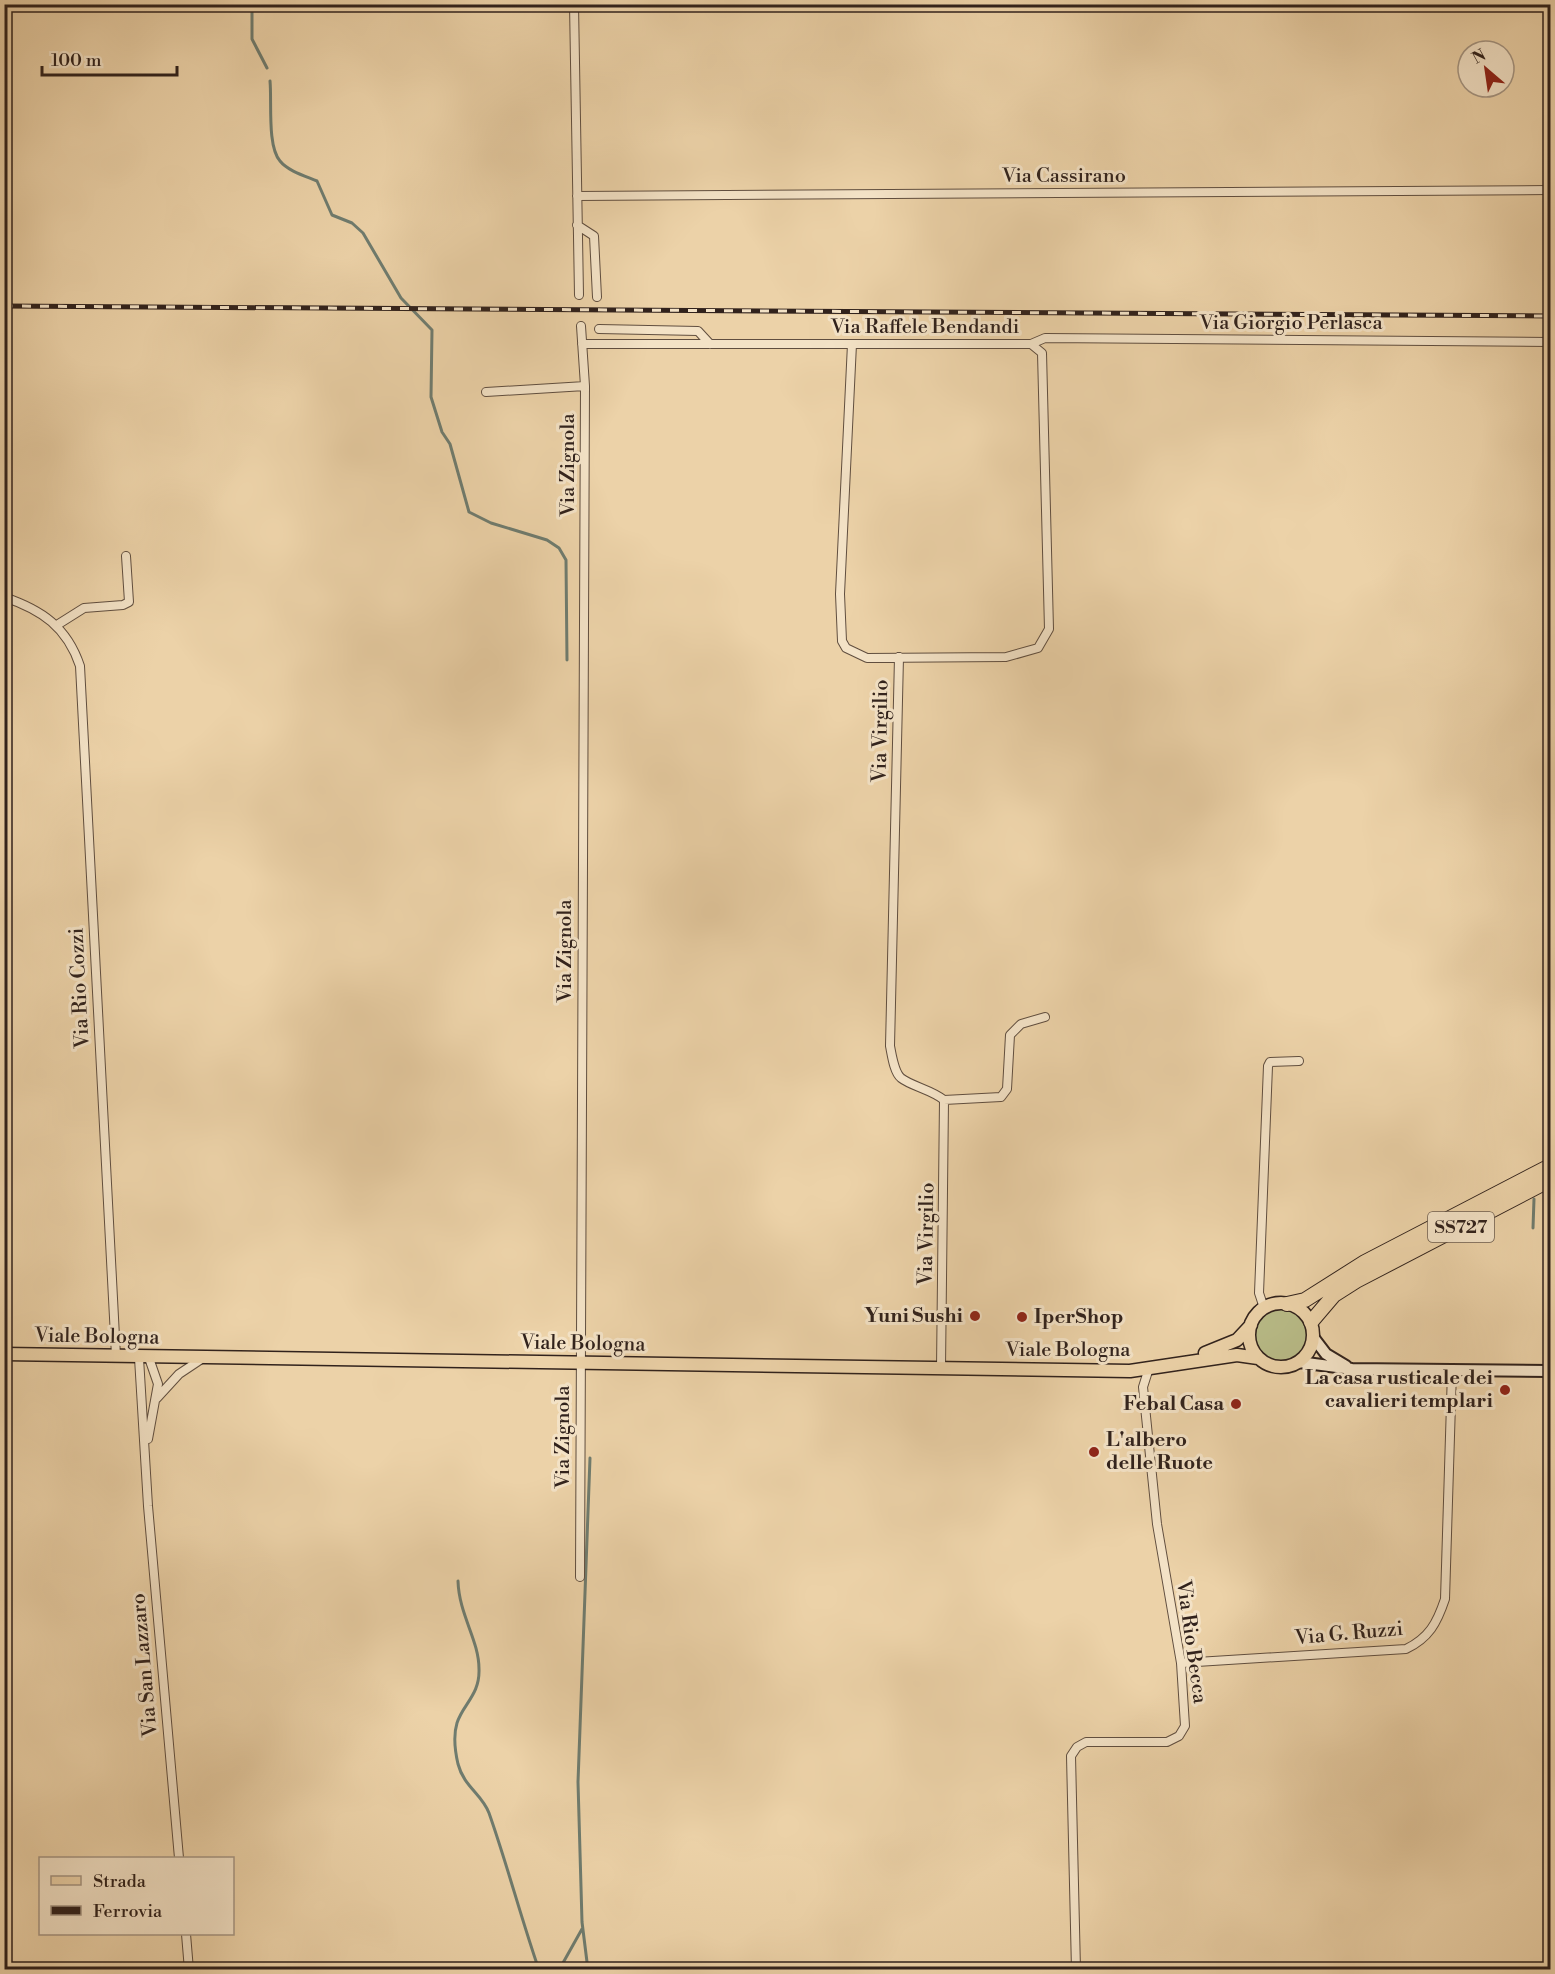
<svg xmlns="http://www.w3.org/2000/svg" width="1555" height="1974" font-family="'Libre Bodoni',serif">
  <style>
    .green { fill: #b8bb87; stroke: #746e52; stroke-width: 1.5 }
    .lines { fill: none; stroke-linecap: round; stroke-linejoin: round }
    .stream { stroke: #6f7c6f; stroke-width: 3 }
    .street-casing { stroke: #604e3f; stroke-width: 10 }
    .secondary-casing { stroke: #31221c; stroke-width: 14 }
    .primary-casing { stroke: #31221c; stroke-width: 15 }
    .highway-casing { stroke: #31221c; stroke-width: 16 }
    .street { stroke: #f3e2c6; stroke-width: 8 }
    .secondary { stroke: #f3e2c6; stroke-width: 10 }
    .primary { stroke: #ecd2a8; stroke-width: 12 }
    .highway { stroke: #ecd2a8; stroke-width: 14 }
    .rail-casing { stroke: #31221c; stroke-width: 5 }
    .rail { stroke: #f3e2c6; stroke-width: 3; stroke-dasharray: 9; stroke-linecap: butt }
    .poi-dot { fill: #8f2418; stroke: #f3e2c6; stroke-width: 2 }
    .labels { text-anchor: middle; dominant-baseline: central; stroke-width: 6; stroke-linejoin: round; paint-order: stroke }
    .shield { fill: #f3e2c6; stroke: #6b5c4f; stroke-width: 1.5 }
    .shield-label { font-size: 18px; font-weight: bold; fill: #31221c }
    .street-label { font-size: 20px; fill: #31221c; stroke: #f3e2c6 }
    .poi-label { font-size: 20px; font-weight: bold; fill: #31221c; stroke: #f3e2c6; text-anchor: end }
  </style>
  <rect width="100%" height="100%" fill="#ecd2a8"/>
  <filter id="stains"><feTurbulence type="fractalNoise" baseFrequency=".00333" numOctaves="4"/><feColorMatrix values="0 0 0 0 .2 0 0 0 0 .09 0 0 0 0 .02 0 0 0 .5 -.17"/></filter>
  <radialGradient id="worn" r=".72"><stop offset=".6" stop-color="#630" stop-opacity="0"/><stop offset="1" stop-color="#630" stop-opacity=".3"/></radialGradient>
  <!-- green -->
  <path class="green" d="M1255 1335a26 26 0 1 1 52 0a26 26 0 1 1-52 0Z"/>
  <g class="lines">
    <!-- stream -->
    <path class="stream" d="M252 4V39L267 68
      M270 81C272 101 267 146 280 161 288 171 305 176 317 181L332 215 352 223 363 233 401 298 432 330 431 397 442 432 450 444 469 512 491 523 547 540 559 548 566 560 567 660
      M1533 1228 1534 1199
      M458 1581C459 1615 479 1640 479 1669 480 1695 463 1704 457 1723 453 1736 455 1751 458 1764 464 1787 482 1794 489 1813 507 1864 521 1918 539 1970
      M559 1970 582 1929
      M588 1970 582 1922 578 1782 590 1458"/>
    <!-- street casing -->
    <g class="street-casing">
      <path id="street" d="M574 4 579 295
        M577 196 1550 190
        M577 225 594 236 597 297
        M599 329 698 331 710 344
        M582 344H1031L1042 353 1049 629 1038 648 1006 657 867 658 846 648 842 641 840 594 852 344
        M1031 344 1045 338 1550 342
        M486 392 585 386
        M4 597C42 610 67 627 80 666L116 1356
        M57 625 84 608 123 605 129 602 126 556
        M899 657 890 1046C892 1056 894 1072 901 1078 911 1086 932 1090 944 1100L941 1368
        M944 1100 1001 1097 1007 1089 1010 1035 1021 1024 1045 1017
        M1264 1308 1259 1293 1268 1066 1270 1062 1299 1061
        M139 1358 148 1506 179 1858
        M157 1398 179 1374 203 1358
        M148 1439 158 1384 149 1358
        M580 1577 585 386 581 326
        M1181 1663 1406 1649C1429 1638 1437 1623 1445 1599L1452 1371
        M186 1934 189 1970
        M1076 1970 1071 1756 1077 1747 1086 1742H1167L1179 1736 1185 1726 1181 1663 1157 1524 1143 1387 1149 1368"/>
    </g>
    <!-- secondary casing -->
    <g class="secondary-casing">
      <path id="secondary" d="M1313 1337 1326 1354 1346 1366
        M1299 1362 1352 1369 1550 1371"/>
    </g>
    <!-- primary casing -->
    <g class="primary-casing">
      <path id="primary" d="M1249 1335a32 32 0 1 1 64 0a32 32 0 1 1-64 0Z
        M1205 1353 1237 1340 1251 1325
        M4 1354 1130 1371 1237 1355 1258 1358"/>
    </g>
    <!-- highway casing -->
    <g class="highway-casing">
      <path id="highway" d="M1287 1304 1305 1300 1365 1262 1550 1166
        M1311 1322 1334 1295 1356 1281 1550 1180"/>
    </g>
    <!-- street -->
    <use href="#street" class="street"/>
    <!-- secondary -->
    <use href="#secondary" class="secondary"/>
    <!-- primary -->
    <use href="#primary" class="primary"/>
    <!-- highway -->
    <use href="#highway" class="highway"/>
    <!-- rail casing -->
    <g class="rail-casing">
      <path id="rail" d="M4 306 1550 316"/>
    </g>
    <!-- rail -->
    <use href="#rail" class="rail"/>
  </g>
  <!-- markers -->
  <g class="poi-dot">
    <circle cx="975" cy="1316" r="6"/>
    <circle cx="1022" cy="1317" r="6"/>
    <circle cx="1505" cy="1390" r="6"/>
    <circle cx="1236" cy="1404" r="6"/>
    <circle cx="1094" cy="1452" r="6"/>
  </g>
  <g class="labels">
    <!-- shield labels -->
    <rect class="shield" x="1428" y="1212" width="66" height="30" rx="4.5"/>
    <g class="shield-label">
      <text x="1461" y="1227">SS727</text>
    </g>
    <!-- street labels -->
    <g class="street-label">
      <text x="1064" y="176">Via Cassirano</text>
      <text x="1291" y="323">Via Giorgio Perlasca</text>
      <text x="925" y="327">Via Raffele Bendandi</text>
      <text transform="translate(568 465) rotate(-90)">Via Zignola</text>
      <text transform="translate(881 731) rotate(-89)">Via Virgilio</text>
      <text transform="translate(565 951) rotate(-90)">Via Zignola</text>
      <text transform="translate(80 988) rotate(-93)">Via Rio Cozzi</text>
      <text transform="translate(927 1234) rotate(-89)">Via Virgilio</text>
      <text transform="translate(97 1337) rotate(1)">Viale Bologna</text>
      <text transform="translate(583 1344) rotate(1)">Viale Bologna</text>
      <text x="1068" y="1350">Viale Bologna</text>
      <text transform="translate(563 1437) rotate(-90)">Via Zignola</text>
      <text transform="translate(1349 1634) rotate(-5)">Via G. Ruzzi</text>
      <text transform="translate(1191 1642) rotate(82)">Via Rio Becca</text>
      <text transform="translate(145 1665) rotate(-95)">Via San Lazzaro</text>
    </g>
    <!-- poi labels -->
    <g class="poi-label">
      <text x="963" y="1316">Yuni Sushi</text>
      <text x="1034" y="1317" text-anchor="start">IperShop</text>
      <text x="1493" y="1378">La casa rusticale dei<tspan x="1493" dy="23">cavalieri templari</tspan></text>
      <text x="1224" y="1404">Febal Casa</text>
      <text x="1106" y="1440" text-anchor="start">L'albero<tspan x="1106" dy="23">delle Ruote</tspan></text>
    </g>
  </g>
  <!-- margin -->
  <rect width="1555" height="1974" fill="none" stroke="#ecd2a8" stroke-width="24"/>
  <rect x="6" y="6" width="1543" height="1962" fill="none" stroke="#31221c" stroke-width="3"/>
  <rect x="12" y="12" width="1531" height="1950" fill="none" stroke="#31221c" stroke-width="1.5"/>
  <!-- legend -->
  <rect x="39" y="1857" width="195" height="78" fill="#f3e2c6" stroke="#a59582" stroke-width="1.5"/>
  <rect x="51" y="1876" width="30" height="9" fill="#ecd2a8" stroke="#a59582" stroke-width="1.5"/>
  <text x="93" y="1887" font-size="18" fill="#31221c">Strada</text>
  <rect x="51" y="1906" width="30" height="9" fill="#31221c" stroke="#a59582" stroke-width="1.5"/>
  <text x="93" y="1917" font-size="18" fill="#31221c">Ferrovia</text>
  <!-- north arrow -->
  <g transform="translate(1486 69) rotate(331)"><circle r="28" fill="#f3e2c6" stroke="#a59582" stroke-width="1.5"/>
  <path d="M0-4.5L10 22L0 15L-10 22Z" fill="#8f2418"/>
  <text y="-9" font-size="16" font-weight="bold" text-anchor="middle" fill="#31221c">N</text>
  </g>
  <!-- scale -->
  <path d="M42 66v9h135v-9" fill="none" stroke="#31221c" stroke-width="3"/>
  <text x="51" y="66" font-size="18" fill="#31221c" stroke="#f3e2c6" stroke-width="4.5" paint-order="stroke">100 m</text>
  <rect width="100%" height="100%" filter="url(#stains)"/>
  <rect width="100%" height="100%" fill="url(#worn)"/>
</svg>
